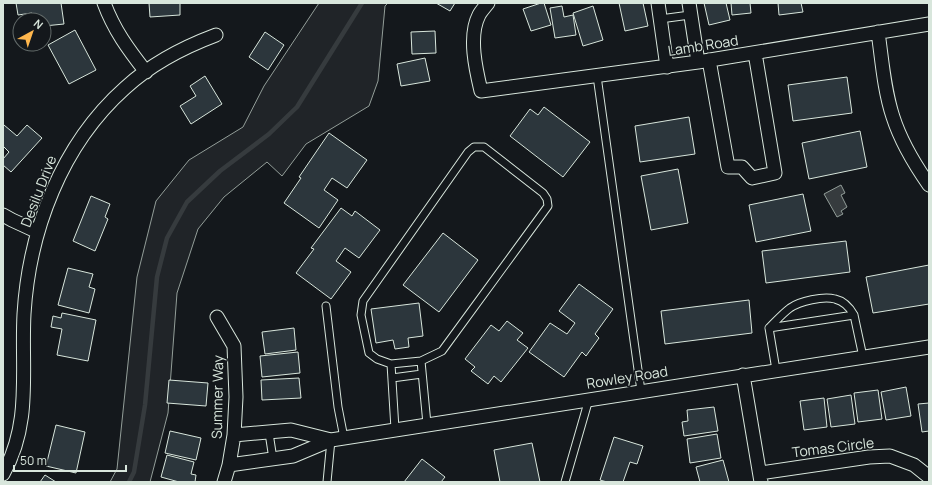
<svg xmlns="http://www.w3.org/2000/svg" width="932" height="485" font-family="Manrope,sans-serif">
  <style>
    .green { fill: #202428; stroke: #939e99 }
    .water { fill: #363b3e; stroke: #939e99 }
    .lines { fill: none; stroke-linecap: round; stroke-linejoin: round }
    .stream { stroke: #363b3e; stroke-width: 4.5 }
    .building { fill: #2c363c; stroke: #d8e6dc }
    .lane-casing { stroke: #d8e6dc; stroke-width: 9 }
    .street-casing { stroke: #d8e6dc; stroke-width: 15 }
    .lane { stroke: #14181c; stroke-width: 7 }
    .street { stroke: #14181c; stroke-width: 13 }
    .labels { text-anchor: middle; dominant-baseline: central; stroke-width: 3; stroke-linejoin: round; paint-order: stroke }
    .street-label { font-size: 14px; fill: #d8e6dc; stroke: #14181c }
  </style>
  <rect width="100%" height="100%" fill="#14181c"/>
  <!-- green -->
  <path class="green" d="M319 3H388L385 6 378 81 369 106 306 144 282 176 267 162 224 197 198 229 177 293 168 413 150 482H110L117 469 137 277 156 201 189 160 243 127 264 86Z"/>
  <!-- water -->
  <path class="water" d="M841 185 845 193 841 195 847 207 841 211 843 214 837 217 824 194Z"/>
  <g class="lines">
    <!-- stream -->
    <path class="stream" d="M129 482 134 472 145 405 157 277 167 238 187 202 220 171 269 134 297 107 362 3"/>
  </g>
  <!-- building -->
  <path class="building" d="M16 3H61L64 24 44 26V20H33L32 13 18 15Z
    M149 3H180V15L150 17Z
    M436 3H455L450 11Z
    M541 3H544L551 25 531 31 523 9Z
    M619 3H643L648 26 625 31Z
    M704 3H726L730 20 709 25Z
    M731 3H750L751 13 732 15Z
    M778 3H801L803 12 779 15Z
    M562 6 564 17 573 15 576 35 555 38 550 8Z
    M593 6 603 40 583 46 573 13Z
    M75 30 96 70 69 84 48 45Z
    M435 31 436 53 412 54 411 32Z
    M265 32 284 45 268 70 249 57Z
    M425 58 430 81 401 86 397 64Z
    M205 76 222 104 191 124 180 106 196 96 190 86Z
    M847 77 852 113 793 121 788 85Z
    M544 107 590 142 563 177 510 136 530 109 538 115Z
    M689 117 695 154 640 162 635 126Z
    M4 125 17 136 27 125 42 138 11 172 3 165V159L9 152 3 146V126Z
    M860 131 867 167 809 179 802 143Z
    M329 133 367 160 347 188 332 178 324 190 338 200 319 228 284 203 301 178 299 177Z
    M678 169 688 223 651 230 641 176Z
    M803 194 811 231 756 242 749 205Z
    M91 196 110 204 105 217 108 219 95 251 73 241Z
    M341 208 352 216 355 211 380 230 359 258 345 248 336 261 351 272 331 299 296 273 314 249 311 248Z
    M443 233 478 260 439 312 403 285Z
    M846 241 850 272 766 283 762 251Z
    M929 265V304L873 313 866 277Z
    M68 268 93 274 89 287 95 289 89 313 58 305Z
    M579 284 613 309 595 334 599 338 586 356 582 352 564 377 529 352 550 323 567 334 575 323 559 311Z
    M749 300 752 333 665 344 661 311Z
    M419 303 423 336 408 338 409 347 395 349 393 340 376 343 371 309Z
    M62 313 96 320 88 361 57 355 62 329 51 327 53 316 61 318Z
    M507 321 523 333 517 340 528 348 501 382 494 376 488 384 471 371 475 367 465 359 491 325 499 331Z
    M294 328 296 350 265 354 262 332Z
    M298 352 300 373 262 377 260 356Z
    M299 378 301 398 262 400 261 380Z
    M169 380 208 383 206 406 167 403Z
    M906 387 911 416 886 420 881 392Z
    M878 390 882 419 858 422 854 393Z
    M851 395 855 424 831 427 827 399Z
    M824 398 827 427 804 430 800 401Z
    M929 403V431L922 432 918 404Z
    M714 407 718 431 684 436 682 422 688 421 687 410Z
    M56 425 85 432 76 473 46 466Z
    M170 431 201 438 196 460 165 453Z
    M717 434 721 458 690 463 687 439Z
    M614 437 643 446 637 464 630 462 623 482H607L600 480Z
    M532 443 540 482H500L494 450Z
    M167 455 194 462 191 474 196 475 195 482H179L161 477Z
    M422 459 445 477 441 482H404Z
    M723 460 729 482H700L696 467Z
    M45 475 56 482H40Z"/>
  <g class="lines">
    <!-- lane casing -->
    <g class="lane-casing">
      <path id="lane" d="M660 19 690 15
        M597 76 641 391
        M326 306 338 407 344 438
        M769 328C776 321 782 314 790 308 800 301 823 296 835 299 844 301 850 308 854 315
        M391 364 377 359 369 353 361 315 363 301 468 152 474 147H484L543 193 547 199 548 206 442 351 421 361
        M776 370 769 328 854 315 863 357
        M392 378 422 374
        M395 429 391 364 421 361 427 424
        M269 433 273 459
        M327 482 331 440
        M565 482 589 399"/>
    </g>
    <!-- street casing -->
    <g class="street-casing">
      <path id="street" d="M104 3C114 30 128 49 146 72
        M488 3C485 7 481 11 479 15 468 36 476 70 481 91L698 62 929 24
        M658 3 667 67
        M689 3 698 62
        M878 32C882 60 884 90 893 117 901 142 915 165 929 185
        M709 60 728 167H742L752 178 775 173 755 53
        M3 215 12 220 38 232
        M217 317 234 346 236 397 234 435 229 465 224 482
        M743 375 761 482
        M234 435 291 430 331 440
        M229 465 293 456 331 440 929 347
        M760 473 869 457 890 456 914 465 929 477
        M3 474C32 423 21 370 24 314 29 231 61 145 125 88 151 64 184 47 216 35"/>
    </g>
    <!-- lane -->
    <use href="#lane" class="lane"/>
    <!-- street -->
    <use href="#street" class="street"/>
  </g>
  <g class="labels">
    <!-- street labels -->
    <g class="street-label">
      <text transform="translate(703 45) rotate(-9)">Lamb Road</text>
      <text transform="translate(38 191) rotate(-69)">Desilu Drive</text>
      <text transform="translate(627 377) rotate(-9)">Rowley Road</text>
      <text transform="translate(217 397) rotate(-89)">Summer Way</text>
      <text transform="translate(833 447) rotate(-7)">Tomas Circle</text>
    </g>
  </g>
  <!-- border -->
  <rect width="932" height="485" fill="none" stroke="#d8e6dc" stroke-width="8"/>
  <!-- north arrow -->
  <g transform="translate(32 32) rotate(40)"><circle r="19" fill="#14181c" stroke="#626a69"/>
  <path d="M0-3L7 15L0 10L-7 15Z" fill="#ffb74d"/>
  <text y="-6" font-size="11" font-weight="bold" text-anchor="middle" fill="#d8e6dc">N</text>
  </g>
  <!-- scale -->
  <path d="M14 465v6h112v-6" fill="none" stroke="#d8e6dc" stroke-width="2"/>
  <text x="20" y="465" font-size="12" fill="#d8e6dc" stroke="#14181c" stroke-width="3" paint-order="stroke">50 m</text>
</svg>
